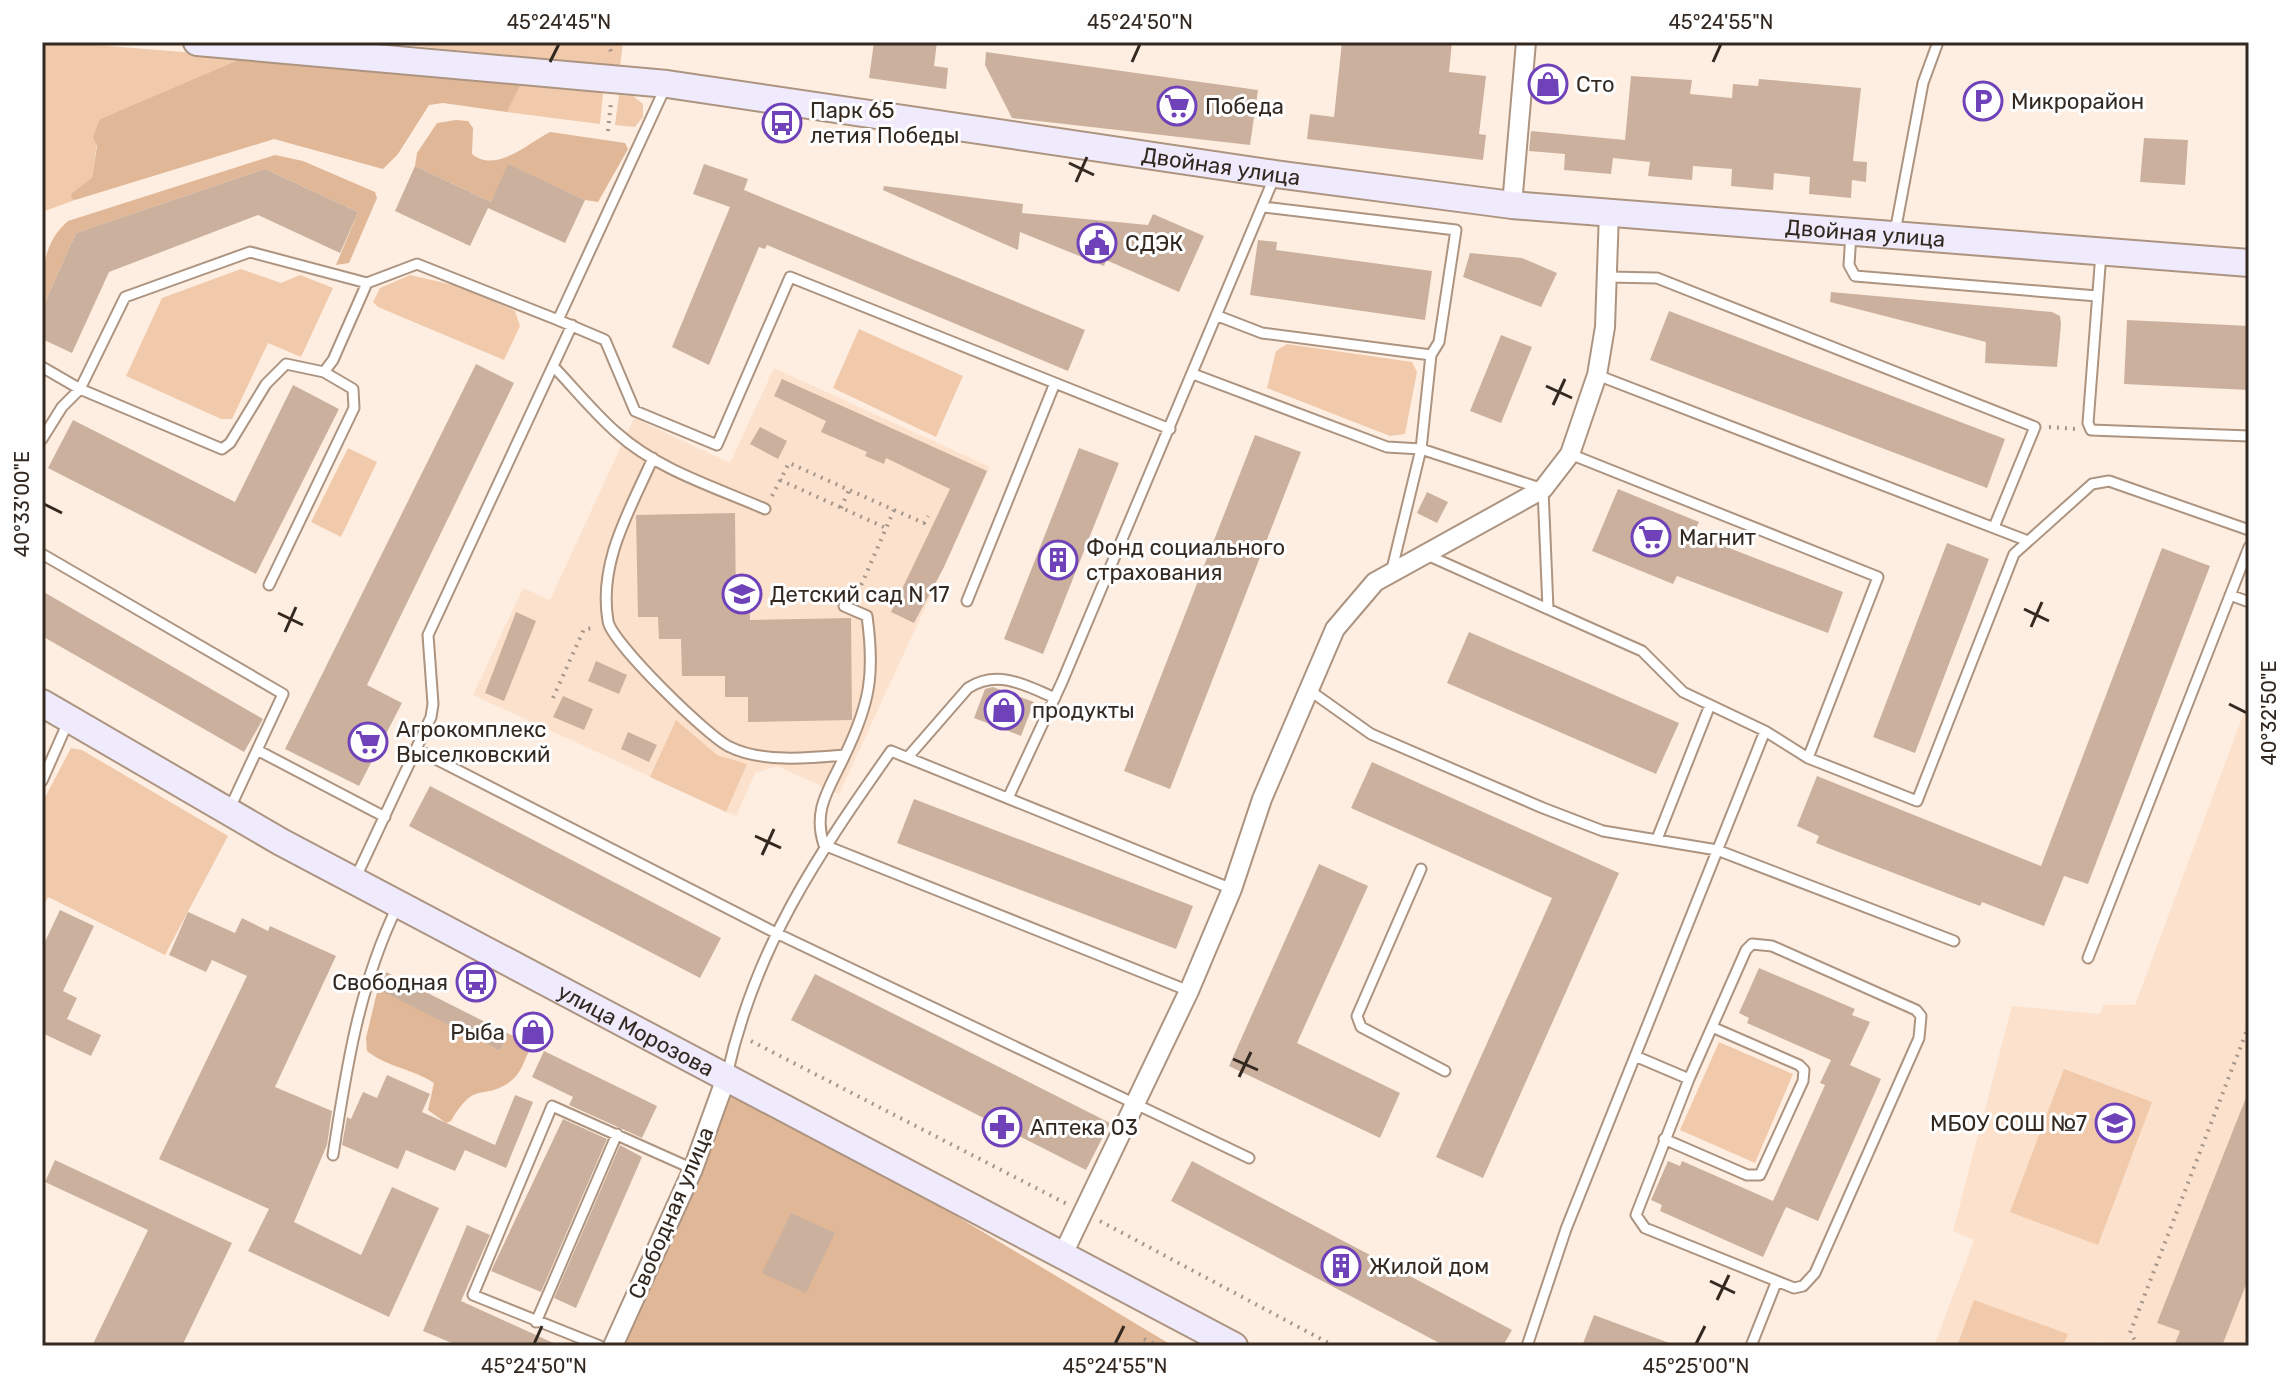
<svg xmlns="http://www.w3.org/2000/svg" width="2291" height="1388" font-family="Rubik,sans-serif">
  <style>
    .built { fill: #fce1cc }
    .green { fill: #f1caac }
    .forest { fill: #e0b797 }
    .building { fill: #cbb19d }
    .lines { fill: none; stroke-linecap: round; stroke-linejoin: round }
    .lane-casing { stroke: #ad9480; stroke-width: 13 }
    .street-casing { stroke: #ad9480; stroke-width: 22 }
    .secondary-casing { stroke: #ad9480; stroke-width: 30 }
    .path { stroke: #a4968b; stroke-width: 4; stroke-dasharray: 2 6; stroke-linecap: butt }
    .lane { stroke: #fff; stroke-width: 9 }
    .street { stroke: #fff; stroke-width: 18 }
    .secondary { stroke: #efebfc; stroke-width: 26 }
    .ticks { fill: none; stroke: #332921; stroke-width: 3 }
    .labels { text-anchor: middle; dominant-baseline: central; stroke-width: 6; stroke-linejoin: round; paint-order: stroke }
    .poi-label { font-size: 22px; fill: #332921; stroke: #fefefe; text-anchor: start }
    .street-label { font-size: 22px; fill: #332921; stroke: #fefefe }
    .neatline { fill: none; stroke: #332921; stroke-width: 3 }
    .ticks-label { font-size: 20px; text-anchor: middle; fill: #332921 }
  </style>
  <rect width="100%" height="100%" fill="#feeee1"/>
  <!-- built -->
  <path class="built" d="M774 368 990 467 839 794 777 766 755 773 736 816 473 695 523 588 550 600 634 418 730 463Z
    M2249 699V1346H2110L2097 1341 2095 1346H1934L1974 1240 1953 1231 2012 1006 2100 1014 2103 1005H2135Z"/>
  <!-- green -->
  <path class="green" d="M42 42H59L245 57 100 119 92 179 72 193 75 200 42 212Z
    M377 42H623L620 67Z
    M521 84 603 93 600 124 507 112Z
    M619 95 633 96 643 104V117L635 127 615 125Z
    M241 269 281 283 300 275 333 288 301 357 268 343 232 419H221L126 376 162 298Z
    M410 275 462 287 515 311 520 326 504 360 378 307 373 302 380 288Z
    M859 329 963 376 936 437 833 388Z
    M1287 344 1412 362 1417 372 1405 434 1390 436 1267 388 1276 351Z
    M348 448 377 462 341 537 311 522Z
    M676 720 717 755 747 764 726 812 650 777Z
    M71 748 82 750 228 836 165 955 48 897 42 909V803Z
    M1719 1042 1793 1074 1755 1163 1680 1130Z
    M2064 1069 2152 1102 2098 1245 2010 1212Z
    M1974 1300 2068 1334 2063 1346H1957Z"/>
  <!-- forest -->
  <path class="forest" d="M245 57 521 84 507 112 443 103 429 105 398 154 383 169 274 139 75 200 71 198 72 193 92 178 97 146 93 137 100 119Z
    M456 120 468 121 473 128 472 154C496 174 528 143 550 132L625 143 628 149 598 202 585 200 509 165 491 202 415 166 417 153 437 123Z
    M275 155 303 161 375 192 377 198 349 263 336 265 358 212 265 169 76 233 42 309C42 276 41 244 68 221Z
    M378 988 500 1051 509 1034 519 1038 517 1042 530 1048C525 1060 521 1073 511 1081 483 1102 476 1078 451 1121L446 1123 428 1110 434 1083C413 1069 387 1067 367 1051L366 1038Z
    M726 1078 1173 1346H610Z"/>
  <!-- building -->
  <path class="building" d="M874 42H937L934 66 948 68 946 89 869 78Z
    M1342 42H1452L1449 72 1486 76 1479 134 1486 135 1483 160 1307 139 1310 114 1334 117Z
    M986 52 1258 90 1250 145 1012 118 985 65Z
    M1631 76 1692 80 1690 94 1732 98 1733 84 1758 86 1759 79 1861 88 1853 161 1867 162 1866 182 1852 180 1851 198 1809 194 1810 177 1774 173 1773 190 1731 186 1732 169 1693 166 1692 180 1648 176 1650 162 1613 158 1611 174 1564 170 1565 154 1529 151 1531 131 1625 140Z
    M2144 138 2188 140 2185 185 2140 182Z
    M508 164 585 200 565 243 488 208 470 246 395 211 415 166 491 202Z
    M704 164 748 179 744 190 1085 330 1068 371 767 245 765 249 759 247 709 365 672 347 730 207 693 194Z
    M265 169 358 212 340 253 258 215 109 272 72 353 42 339V309L76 233Z
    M884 186 1023 204 1022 213 1148 225 1153 214 1204 236 1179 292 1106 260 1104 266 1020 232 1018 250 883 190Z
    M1258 240 1277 242 1276 250 1432 271 1425 320 1250 295Z
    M1470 253 1522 258 1557 273 1541 307 1463 277Z
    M1831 292 2052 312 2060 316 2061 324 2057 367 1985 363 1986 342 1830 302Z
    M1669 311 2005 439 1987 488 1650 360Z
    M2127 320 2249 326V390L2124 384Z
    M1501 335 1532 347 1501 423 1470 411Z
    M476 364 514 383 367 685 402 703 359 786 285 749Z
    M782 379 987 471 944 567 914 623 891 612 950 489 886 458 884 464 865 456 867 452 821 432 826 421 774 396Z
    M293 385 339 409 256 574 48 468 73 420 235 502Z
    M760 427 787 441 778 459 750 444Z
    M1255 435 1301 452 1170 789 1124 771Z
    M1079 448 1119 463 1043 654 1004 639Z
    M1618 489 1699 522 1693 534 1843 592 1828 633 1677 576 1673 584 1592 551Z
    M1427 492 1448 502 1437 523 1417 513Z
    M735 513 736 610H750V620L851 618 852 720 748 722V697H725V676H682L681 639H659L658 617H638L636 515Z
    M1947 543 1989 559 1915 753 1873 737Z
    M2162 548 2210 566 2088 884 2064 876 2044 926 1982 902 1980 906 1836 851 1816 843 1819 836 1797 826 1817 776 2041 866Z
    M42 591 263 719 244 752 42 636Z
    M516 612 536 621 504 701 485 693Z
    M1469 632 1679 723 1656 774 1447 683Z
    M596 661 627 675 619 694 588 681Z
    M993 687 1034 702 1021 736 974 718 985 689Z
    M563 696 593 709 584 730 553 717Z
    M628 732 657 745 649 762 621 749Z
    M1372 762 1619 873 1483 1178 1436 1157 1552 898 1351 808Z
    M430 786 721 938 700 978 409 826Z
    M914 799 1193 906 1176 949 897 843Z
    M1319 864 1368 886 1297 1043 1400 1093 1380 1138 1229 1066Z
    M60 910 94 926 63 991 77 998 67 1019 101 1035 91 1056 42 1033V948Z
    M188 912 235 933 242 918 268 931 270 926 336 956 275 1087 332 1111 327 1145 294 1222 361 1255 392 1187 439 1208 389 1317 248 1251 269 1209 159 1159 247 976 212 960 206 972 169 955Z
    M1759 968 1855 1009 1852 1015 1870 1022 1850 1065 1881 1079 1818 1221 1786 1207 1763 1257 1660 1211 1662 1205 1651 1200 1668 1161 1680 1166 1682 1161 1773 1201 1825 1085 1820 1083 1831 1060 1747 1023 1749 1018 1739 1013Z
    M386 972 509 1034 500 1051 378 989Z
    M815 974 1110 1123 1086 1170 791 1020Z
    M544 1051 657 1106 642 1138 569 1105 573 1097 532 1077Z
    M387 1075 430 1094 422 1112 495 1145 515 1095 533 1102 506 1168 465 1150 455 1171 406 1150 398 1169 342 1145 347 1117 351 1119 363 1092 377 1098Z
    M2249 1090V1277L2222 1346H2174L2180 1331 2157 1323Z
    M563 1119 607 1139 541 1292 491 1271Z
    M620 1145 642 1157 576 1308 554 1298Z
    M55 1160 232 1243 182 1346H92L148 1230 45 1182Z
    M1192 1161 1512 1330 1503 1346H1445L1171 1201Z
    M791 1213 835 1233 806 1293 762 1273Z
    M467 1225 490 1235 461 1301 560 1346H459L423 1331Z
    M1594 1315 1672 1344V1346H1582Z"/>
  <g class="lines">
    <!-- lane casing -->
    <g class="lane-casing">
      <path id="lane" d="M665 88 558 320 605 340 635 411 717 445 790 277 1170 429
        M1264 207 1456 230 1439 342 1431 355 1421 449 1391 573
        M1895 232 1923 83 1938 42
        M1851 233 1849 265 1855 276 2097 296
        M2101 253 2088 423 2091 430 2249 436
        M1608 277 1657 278 2035 427 1994 527
        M1218 316 1262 333 1431 355
        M553 366C574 388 594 413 617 433 658 470 715 487 765 509
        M42 367 80 389 125 297 250 252 367 283 417 264 558 320
        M1193 374 1387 447 1421 449 1543 489 1548 609
        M1597 375 2028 541
        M42 439 62 407 80 389 222 449 230 443 266 384 286 364 324 372 333 360 367 283
        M1570 454 1878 577 1808 758
        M653 458C630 510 598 562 608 621 611 642 708 737 730 747 762 763 811 758 845 755 830 788 812 809 824 845L1189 991
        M42 554 283 694 230 808
        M1427 555 1642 651 1683 692 1765 731 1808 758 1917 801 2014 554 2092 484 2109 481 2249 530
        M269 585 354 408 353 389 324 372
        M2230 595 2249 602
        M967 601 1055 383
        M844 606 867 616C875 674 870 703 845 755
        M1309 690 1371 734 1543 808 1603 831 1717 850 1954 941
        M257 750 385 817
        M418 750 774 932 1249 1158
        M908 757 968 688C998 669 1025 685 1055 698
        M42 781 68 722
        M1009 796 1062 682 1274 178
        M1657 839 1710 705
        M1421 869 1357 1016 1361 1027 1445 1071
        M356 877 431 717 433 704 428 635 572 325
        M2088 958 2249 547
        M1635 1056 1689 1079 1746 950 1752 944 1772 946 1916 1010 1921 1016 1919 1038 1815 1273 1803 1286 1794 1288 1645 1228 1636 1215 1689 1079
        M727 1075C755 947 817 856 891 751L1232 889
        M1664 1139 1747 1175H1760L1803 1081 1804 1070 1799 1065 1712 1027
        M333 1155C346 1070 359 985 397 907
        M536 1322 617 1134
        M600 1346 473 1295 552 1106 693 1169
        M1527 1346 1566 1229 1765 731
        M1751 1346 1776 1283"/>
    </g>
    <!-- street casing -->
    <g class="street-casing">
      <path id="street" d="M1512 205 1526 42
        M1063 1254 1189 991 1232 889 1262 799 1335 629 1375 582 1543 489 1570 454 1597 375 1605 327 1609 212
        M613 1346 693 1169 726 1078"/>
    </g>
    <!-- secondary casing -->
    <g class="secondary-casing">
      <g id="secondary">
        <path id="s1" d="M197 42 667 84 1275 174 1512 205 2249 263"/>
        <path id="s2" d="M42 703 281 842 1234 1346"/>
      </g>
    </g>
    <!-- path -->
    <path class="path" d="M607 42 612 54
      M608 131 611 102
      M2049 427 2076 429
      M780 480 886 528
      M772 496 789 463 894 510 856 597
      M841 508 849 490
      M894 510 924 523 928 516
      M553 698 584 629 595 628
      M751 1041 1067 1204
      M1100 1221 1334 1346
      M1144 1339 1158 1346
      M2139 1346 2130 1333 2249 1025
      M2247 1346 2249 1341"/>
    <!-- lane -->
    <use href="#lane" class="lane"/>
    <!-- street -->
    <use href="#street" class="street"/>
    <!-- secondary -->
    <use href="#secondary" class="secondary"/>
  </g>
  <!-- ticks -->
  <path class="ticks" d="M550 62 559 44M1132 62 1140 44M1713 62 1721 44M1069 163 1094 175M1076 182 1087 157M1546 386 1572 398M1553 405 1565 379M44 504 62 513M2024 609 2049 621M278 613 303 625M2031 627 2042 602M285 632 296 607M2229 704 2247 713M755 836 781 848M762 855 774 829M1233 1059 1258 1070M1239 1077 1251 1052M1710 1281 1735 1293M1717 1300 1729 1275M534 1344 542 1326M1115 1344 1124 1326M1696 1344 1705 1326"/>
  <!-- icons -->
  <defs>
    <g id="shop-ring" transform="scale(2)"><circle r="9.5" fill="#fefefe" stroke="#6f42ba" stroke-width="1.5"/><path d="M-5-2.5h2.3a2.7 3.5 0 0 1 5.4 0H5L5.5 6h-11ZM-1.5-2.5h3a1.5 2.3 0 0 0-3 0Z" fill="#6f42ba"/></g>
    <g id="parking-ring" transform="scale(2)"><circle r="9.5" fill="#fefefe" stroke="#6f42ba" stroke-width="1.5"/><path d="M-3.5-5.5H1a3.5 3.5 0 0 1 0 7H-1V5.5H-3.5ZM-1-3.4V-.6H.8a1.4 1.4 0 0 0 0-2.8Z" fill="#6f42ba"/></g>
    <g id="supermarket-ring" transform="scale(2)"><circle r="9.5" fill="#fefefe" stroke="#6f42ba" stroke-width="1.5"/><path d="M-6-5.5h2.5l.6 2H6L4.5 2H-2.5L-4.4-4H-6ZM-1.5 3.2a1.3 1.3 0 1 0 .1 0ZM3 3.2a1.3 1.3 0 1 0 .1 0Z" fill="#6f42ba"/></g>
    <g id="bus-ring" transform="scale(2)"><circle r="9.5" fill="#fefefe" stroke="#6f42ba" stroke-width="1.5"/><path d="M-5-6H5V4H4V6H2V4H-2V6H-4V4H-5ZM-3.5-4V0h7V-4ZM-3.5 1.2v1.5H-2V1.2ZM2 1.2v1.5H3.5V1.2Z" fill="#6f42ba"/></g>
    <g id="civic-ring" transform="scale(2)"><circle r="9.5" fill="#fefefe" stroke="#6f42ba" stroke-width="1.5"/><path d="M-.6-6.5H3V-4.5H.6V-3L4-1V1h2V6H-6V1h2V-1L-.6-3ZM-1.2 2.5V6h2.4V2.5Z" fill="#6f42ba"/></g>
    <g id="building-ring" transform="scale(2)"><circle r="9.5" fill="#fefefe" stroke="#6f42ba" stroke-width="1.5"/><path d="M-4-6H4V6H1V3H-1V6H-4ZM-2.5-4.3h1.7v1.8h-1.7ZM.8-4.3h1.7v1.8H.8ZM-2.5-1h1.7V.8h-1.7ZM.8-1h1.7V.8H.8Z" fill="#6f42ba"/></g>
    <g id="school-ring" transform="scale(2)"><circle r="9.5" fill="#fefefe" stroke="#6f42ba" stroke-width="1.5"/><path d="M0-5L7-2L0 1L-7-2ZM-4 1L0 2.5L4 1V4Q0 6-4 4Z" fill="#6f42ba"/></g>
    <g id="pharmacy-ring" transform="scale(2)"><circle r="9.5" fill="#fefefe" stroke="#6f42ba" stroke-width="1.5"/><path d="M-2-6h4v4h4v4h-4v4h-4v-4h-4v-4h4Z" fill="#6f42ba"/></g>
  </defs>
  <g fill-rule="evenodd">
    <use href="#shop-ring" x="1548" y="84"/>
    <use href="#parking-ring" x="1983" y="101"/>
    <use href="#supermarket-ring" x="1177" y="106"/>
    <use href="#bus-ring" x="782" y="123"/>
    <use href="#civic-ring" x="1097" y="243"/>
    <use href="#supermarket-ring" x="1651" y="537"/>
    <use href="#building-ring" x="1058" y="560"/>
    <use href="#school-ring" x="742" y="594"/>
    <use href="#shop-ring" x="1004" y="710"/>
    <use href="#supermarket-ring" x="368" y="742"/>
    <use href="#bus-ring" x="476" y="982"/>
    <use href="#shop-ring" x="533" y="1032"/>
    <use href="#school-ring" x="2115" y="1123"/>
    <use href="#pharmacy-ring" x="1002" y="1127"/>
    <use href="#building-ring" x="1341" y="1266"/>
  </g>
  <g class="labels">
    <!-- poi labels -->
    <g class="poi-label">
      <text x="1576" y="84">Сто</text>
      <text x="2011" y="101">Микрорайон</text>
      <text x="1205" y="106">Победа</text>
      <text x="810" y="110">Парк 65<tspan x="810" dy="25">летия Победы</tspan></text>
      <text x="1125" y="243">СДЭК</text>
      <text x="1679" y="537">Магнит</text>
      <text x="1086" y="547">Фонд социального<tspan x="1086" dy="25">страхования</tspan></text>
      <text x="770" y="594">Детский сад N 17</text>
      <text x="1032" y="710">продукты</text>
      <text x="396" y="729">Агрокомплекс<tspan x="396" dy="25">Выселковский</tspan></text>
      <text x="448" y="982" text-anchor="end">Свободная</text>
      <text x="505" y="1032" text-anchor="end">Рыба</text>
      <text x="2087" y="1123" text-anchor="end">МБОУ СОШ №7</text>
      <text x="1030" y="1127">Аптека 03</text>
      <text x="1369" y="1266">Жилой дом</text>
    </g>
    <!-- street labels -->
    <g class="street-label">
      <text stroke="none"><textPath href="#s1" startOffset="1032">Двойная улица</textPath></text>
      <text stroke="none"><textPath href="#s1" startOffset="1680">Двойная улица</textPath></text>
      <text stroke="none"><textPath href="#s2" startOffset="678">улица Морозова</textPath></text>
      <text transform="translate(671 1213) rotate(-67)">Свободная улица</text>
    </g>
  </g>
  <!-- border -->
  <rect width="2291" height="1388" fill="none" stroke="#fefefe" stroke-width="88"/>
  <rect x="44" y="44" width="2203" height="1300" class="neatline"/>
  <g class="ticks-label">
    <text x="559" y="29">45°24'45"N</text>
    <text x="1140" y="29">45°24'50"N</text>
    <text x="1721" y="29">45°24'55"N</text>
    <text transform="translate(22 504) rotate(-90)" y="7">40°33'00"E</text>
    <text transform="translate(2269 713) rotate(-90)" y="7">40°32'50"E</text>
    <text x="534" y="1373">45°24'50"N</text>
    <text x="1115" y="1373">45°24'55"N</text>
    <text x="1696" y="1373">45°25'00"N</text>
  </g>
</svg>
